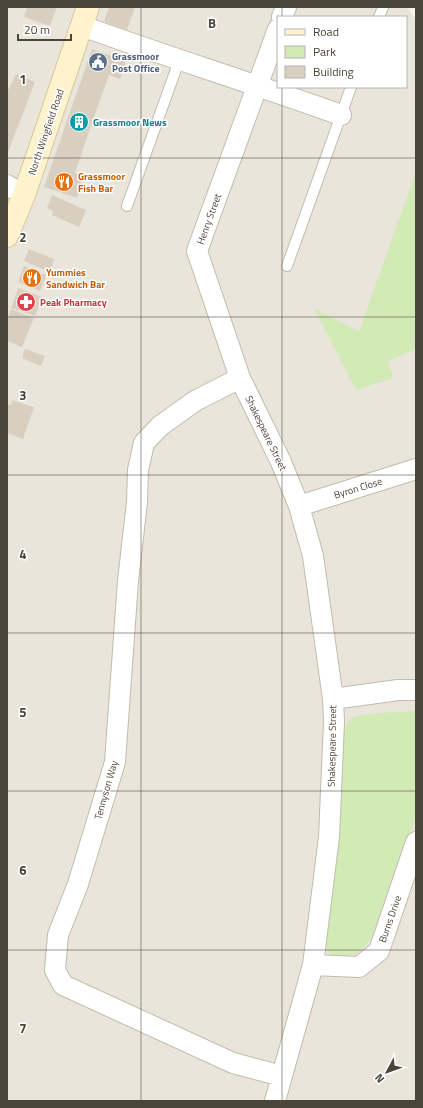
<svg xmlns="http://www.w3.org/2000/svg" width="423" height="1108" font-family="'Titillium Web',sans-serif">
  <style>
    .residential { fill: #eae5da; fill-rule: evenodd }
    .green { fill: #d2eab5 }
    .building { fill: #d8cfc1 }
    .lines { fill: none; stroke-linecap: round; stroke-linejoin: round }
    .lane-casing { stroke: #c2bbae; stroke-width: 12 }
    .street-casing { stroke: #c2bbae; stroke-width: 22 }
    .secondary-casing { stroke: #d6c79b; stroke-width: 24 }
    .lane { stroke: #fff; stroke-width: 10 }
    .street { stroke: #fff; stroke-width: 20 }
    .secondary { stroke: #fff3cd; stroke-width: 22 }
    .grid { fill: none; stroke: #4b4439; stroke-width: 1; stroke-opacity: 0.55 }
    .labels { text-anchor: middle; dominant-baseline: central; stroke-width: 3; stroke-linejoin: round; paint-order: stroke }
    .service-label { font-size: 10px; font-weight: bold; fill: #4e5e75; stroke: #fff; text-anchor: start }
    .culture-label { font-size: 10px; font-weight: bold; fill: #0d838f; stroke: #fff; text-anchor: start }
    .street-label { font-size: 10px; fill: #4b4439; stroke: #fff }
    .food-label { font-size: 10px; font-weight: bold; fill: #c56008; stroke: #fff; text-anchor: start }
    .health-label { font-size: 10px; font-weight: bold; fill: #be3a42; stroke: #fff; text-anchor: start }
    .grid-label { font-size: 13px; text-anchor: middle; font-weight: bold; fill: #4b4439; stroke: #fff; stroke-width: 3; stroke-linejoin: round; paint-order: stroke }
  </style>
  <rect width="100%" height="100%" fill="#f6f3ec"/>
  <!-- residential -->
  <path class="residential" d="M7 7H408L416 21V1101H7ZM278 17H406V87H278Z"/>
  <!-- green -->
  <path class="green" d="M415 174 416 349 388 361 393 378 356 390 314 308 359 332Z
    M416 711V818L374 934C362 952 359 954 337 959L327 951 324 936 342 736C344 730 346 723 351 719 358 712 404 712 416 711Z"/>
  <!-- building -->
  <path class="building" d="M27 7H57L50 26 24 17Z
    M109 7H135L127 30 104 22Z
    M92 49 126 61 120 79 109 75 96 111 75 173 84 177 77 198 44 187Z
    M16 74 35 82 7 155V92Z
    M52 195 86 210 79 227 52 215 53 211 47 208Z
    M29 249 54 259 50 272 24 261Z
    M24 266 46 275 40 291 18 282Z
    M18 288 42 297 35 316 11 308Z
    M11 309 34 318 22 347 7 341V320Z
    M25 349 45 356 41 366 22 358Z
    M12 400 34 407 23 439 7 433V404L11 405Z"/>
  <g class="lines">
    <!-- lane casing -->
    <g class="lane-casing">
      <path id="lane" d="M379 17 383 7
        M127 206 179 61
        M287 266 351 87"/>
    </g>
    <!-- street casing -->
    <g class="street-casing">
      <path id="street" d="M282 17 286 7
        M82 26C168 57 255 84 341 115
        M7 185 24 195
        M240 378 195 401 160 426 144 443 138 470 137 502 128 581 115 762 78 884 58 935 55 970 63 985 233 1063 282 1076
        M299 506 416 469
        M333 699 398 690H416
        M313 965 359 967 379 951 416 842
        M275 1101 313 965 329 837 334 722 333 699 313 556 299 506 281 462 240 378 197 251 278 29"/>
    </g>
    <!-- secondary casing -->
    <g class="secondary-casing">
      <path id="secondary" d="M7 236 24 195 88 7"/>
    </g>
    <!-- lane -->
    <use href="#lane" class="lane"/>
    <!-- street -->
    <use href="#street" class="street"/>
    <!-- secondary -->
    <use href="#secondary" class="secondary"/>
  </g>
  <!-- grid -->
  <path class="grid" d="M141 7V1101M282 7V17M282 87V1101M7 158H416M7 317H416M7 475H416M7 633H416M7 791H416M7 950H416"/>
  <!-- icons -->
  <defs>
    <g id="civic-disc" transform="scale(1)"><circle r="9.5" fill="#5c6f8a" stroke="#fff"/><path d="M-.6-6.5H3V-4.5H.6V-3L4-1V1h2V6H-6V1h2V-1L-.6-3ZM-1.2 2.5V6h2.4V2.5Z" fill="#fff"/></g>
    <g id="building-disc" transform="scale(1)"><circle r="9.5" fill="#0f9aa8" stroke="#fff"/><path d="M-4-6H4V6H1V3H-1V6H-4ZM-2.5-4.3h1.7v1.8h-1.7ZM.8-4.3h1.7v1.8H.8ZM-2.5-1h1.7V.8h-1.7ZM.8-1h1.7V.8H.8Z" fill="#fff"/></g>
    <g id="restaurant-disc" transform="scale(1)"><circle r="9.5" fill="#e8710a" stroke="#fff"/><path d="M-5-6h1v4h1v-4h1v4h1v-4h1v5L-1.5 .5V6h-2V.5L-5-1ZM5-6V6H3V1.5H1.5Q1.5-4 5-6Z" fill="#fff"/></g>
    <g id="pharmacy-disc" transform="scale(1)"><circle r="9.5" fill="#e0444e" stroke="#fff"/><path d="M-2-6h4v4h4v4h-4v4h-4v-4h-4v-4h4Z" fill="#fff"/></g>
  </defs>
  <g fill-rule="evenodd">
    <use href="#civic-disc" x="98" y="62"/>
    <use href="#building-disc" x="79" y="122"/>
    <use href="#restaurant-disc" x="64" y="182"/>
    <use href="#restaurant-disc" x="32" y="278"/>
    <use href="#pharmacy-disc" x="26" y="302"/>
  </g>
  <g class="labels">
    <!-- service labels -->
    <g class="service-label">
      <text x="112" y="56">Grassmoor<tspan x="112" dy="12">Post Office</tspan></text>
    </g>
    <!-- culture labels -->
    <g class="culture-label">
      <text x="93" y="122">Grassmoor News</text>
    </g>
    <!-- street labels -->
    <g class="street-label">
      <text transform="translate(46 132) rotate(-71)">North Wingfield Road</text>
      <text transform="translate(209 219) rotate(-70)">Henry Street</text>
      <text transform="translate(266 433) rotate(64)">Shakespeare Street</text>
      <text transform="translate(358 488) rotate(-17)">Byron Close</text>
      <text transform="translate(332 746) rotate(-89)">Shakespeare Street</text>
      <text transform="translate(106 790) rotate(-74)">Tennyson Way</text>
      <text transform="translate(390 919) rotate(-71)">Burns Drive</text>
    </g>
    <!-- food labels -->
    <g class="food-label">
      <text x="78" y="176">Grassmoor<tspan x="78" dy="12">Fish Bar</tspan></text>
      <text x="46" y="272">Yummies<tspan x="46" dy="12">Sandwich Bar</tspan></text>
    </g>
    <!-- health labels -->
    <g class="health-label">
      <text x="40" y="302">Peak Pharmacy</text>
    </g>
  </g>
  <g class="grid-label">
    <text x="212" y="28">B</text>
    <text x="23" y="84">1</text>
    <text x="23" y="242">2</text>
    <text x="23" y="400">3</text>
    <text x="23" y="559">4</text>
    <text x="23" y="717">5</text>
    <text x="23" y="875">6</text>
    <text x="23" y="1033">7</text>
  </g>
  <!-- border -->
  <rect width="423" height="1108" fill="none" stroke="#4b4439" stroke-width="16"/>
  <!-- legend -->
  <rect x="277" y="16" width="130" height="72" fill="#ffffff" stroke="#b7b4b0"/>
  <rect x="285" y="29" width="20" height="6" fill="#fff3cd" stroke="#b7b4b0"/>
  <text x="313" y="36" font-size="12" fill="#4b4439">Road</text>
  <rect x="285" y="46" width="20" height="12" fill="#d2eab5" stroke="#b7b4b0"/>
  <text x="313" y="56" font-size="12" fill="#4b4439">Park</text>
  <rect x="285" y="66" width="20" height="12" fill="#d8cfc1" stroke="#b7b4b0"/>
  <text x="313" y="76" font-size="12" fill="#4b4439">Building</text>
  <!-- north arrow -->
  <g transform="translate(387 1072) rotate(229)" stroke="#ffffff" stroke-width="3" paint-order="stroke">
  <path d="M0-3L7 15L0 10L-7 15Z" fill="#4b4439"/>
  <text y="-6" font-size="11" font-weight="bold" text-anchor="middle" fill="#4b4439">N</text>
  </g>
  <!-- scale -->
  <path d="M18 34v6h53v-6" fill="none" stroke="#4b4439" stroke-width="2"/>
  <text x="24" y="34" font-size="12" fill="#4b4439" stroke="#ffffff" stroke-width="3" paint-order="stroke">20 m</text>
</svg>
